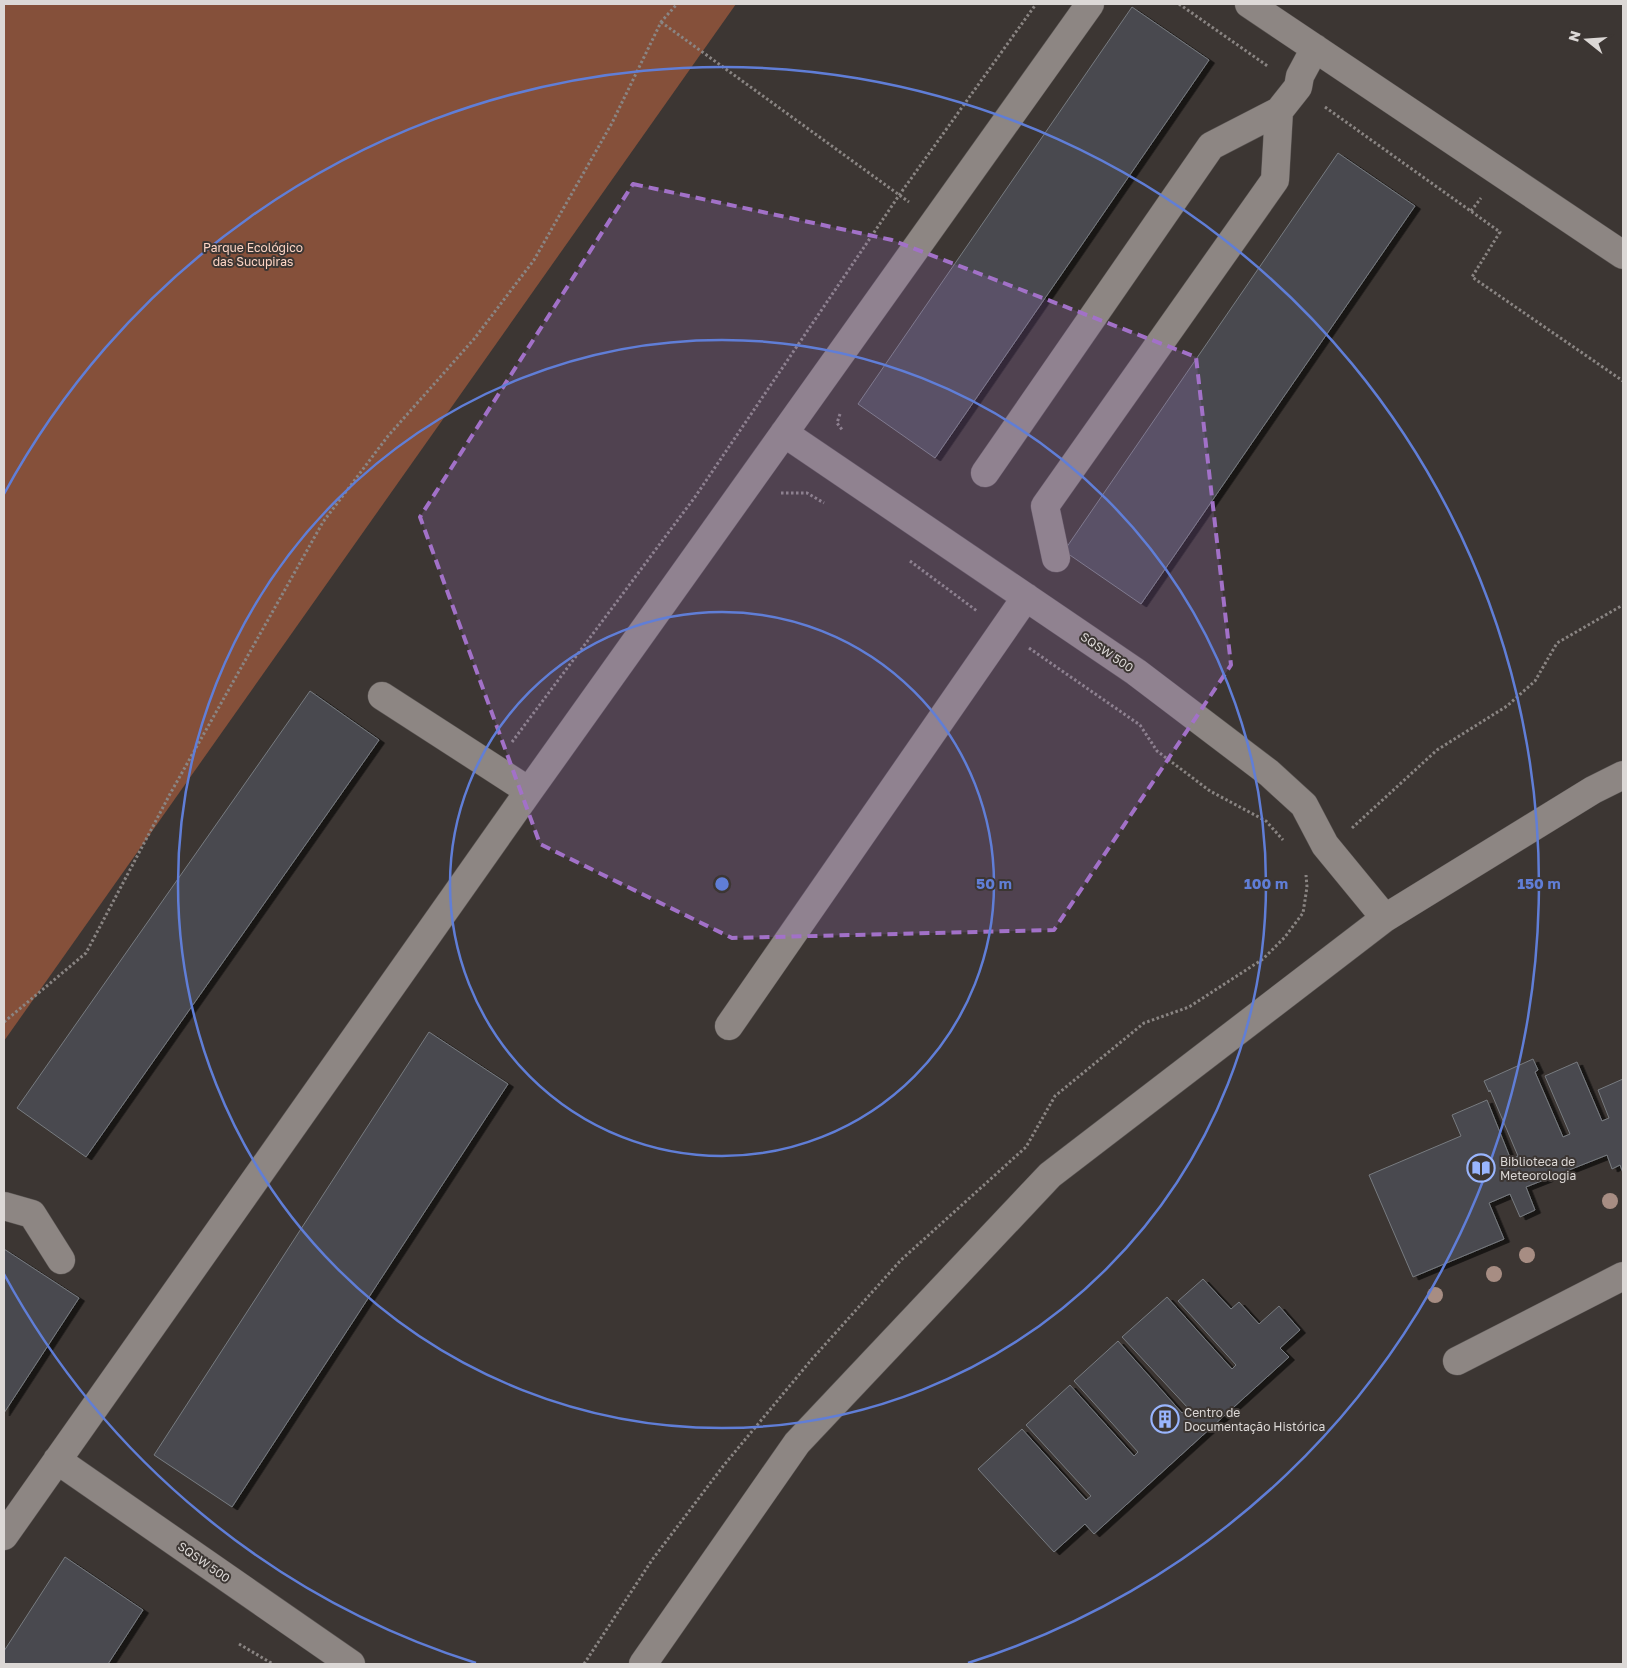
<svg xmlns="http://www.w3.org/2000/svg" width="1627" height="1668" font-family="'Golos Text',sans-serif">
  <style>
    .green { fill: #85503a }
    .building { fill: #484a4f; stroke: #787b80; filter: url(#shadow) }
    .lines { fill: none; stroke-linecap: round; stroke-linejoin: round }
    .minor-casing { stroke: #5a5553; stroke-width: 29 }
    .path { stroke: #8a8583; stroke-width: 3; stroke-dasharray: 2.5 2.5; stroke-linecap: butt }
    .minor { stroke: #8d8683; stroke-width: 28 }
    .tree { fill: #a78d83 }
    .marked { fill: #a271c8; fill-opacity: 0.2; stroke: #a271c8; stroke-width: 4; stroke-dasharray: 10 6; stroke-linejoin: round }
    .ring { fill: none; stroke: #607ed7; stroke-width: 2.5 }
    .labels { text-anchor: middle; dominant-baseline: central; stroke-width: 4; stroke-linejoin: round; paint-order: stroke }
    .park-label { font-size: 12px; fill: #fed5c4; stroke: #3c3633 }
    .street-label { font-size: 12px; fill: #dcd8d6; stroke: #3c3633 }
    .poi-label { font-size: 12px; fill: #dcd8d6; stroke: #3c3633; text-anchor: start }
    .centre { fill: #607ed7; stroke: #3c3633; stroke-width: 2.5 }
    .ring-label { font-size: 15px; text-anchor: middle; font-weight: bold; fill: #607ed7; stroke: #3c3633; stroke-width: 4; stroke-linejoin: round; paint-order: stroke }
  </style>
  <defs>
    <filter id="shadow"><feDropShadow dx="5.5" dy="3" stdDeviation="0" flood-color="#0009"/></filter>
  </defs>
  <rect width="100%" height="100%" fill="#3c3633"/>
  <!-- green -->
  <path class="green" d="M4 4H736L4 1041Z"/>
  <!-- building -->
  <path class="building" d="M1132 7 1209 60 935 458 858 404Z
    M1338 153 1415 206 1141 604 1064 551Z
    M310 691 379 740 86 1157 17 1108Z
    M429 1032 508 1084 232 1507 154 1455Z
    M1533 1059 1538 1070 1535 1072 1563 1137 1570 1134 1545 1076 1577 1062 1602 1121 1609 1118 1598 1090 1623 1079V1173L1620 1165 1612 1169 1607 1155 1526 1187 1535 1210 1520 1217 1510 1194 1489 1203 1504 1239 1413 1277 1369 1175 1461 1136 1452 1115 1487 1100 1511 1160 1518 1156 1490 1090 1489 1092 1484 1081Z
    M4 1249 79 1298 4 1413Z
    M1203 1279 1231 1309 1239 1302 1259 1324 1279 1306 1300 1330 1280 1348 1289 1357 1094 1534 1085 1524 1054 1552 978 1469 1022 1429 1086 1500 1091 1496 1026 1425 1070 1385 1134 1456 1138 1452 1074 1381 1118 1341 1182 1413 1188 1408 1122 1337 1167 1297 1232 1369 1236 1365 1178 1301Z
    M65 1557 143 1610 108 1664H4V1651Z"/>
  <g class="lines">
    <!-- minor casing -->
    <g class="minor-casing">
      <path id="minor" d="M1249 4 1623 255
        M784 433 1136 672 1269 773 1304 805 1325 845 1385 918
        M985 473 1211 146 1279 111 1298 87 1300 76 1315 48
        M1056 558 1045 506 1275 180 1279 111
        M382 696 529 791
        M729 1026 1026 597
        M4 1206 32 1214 61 1260
        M1457 1361 1623 1276
        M57 1460 351 1664
        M4 1536 529 791 1090 4
        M643 1664 797 1443 1050 1175 1385 918 1593 790 1623 775"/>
    </g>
    <!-- path -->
    <path class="path" d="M1179 4 1269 67
      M661 22 909 202
      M1325 107 1500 232 1472 277 1623 381
      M1471 211 1481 198
      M840 414 837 423 843 431
      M781 493H807L824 503
      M910 561 977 611
      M1029 648 1140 725 1157 751 1210 791 1266 821 1283 840
      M512 742 695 497 900 194 1036 4
      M1352 828 1437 750 1507 706 1535 681 1557 643 1623 605
      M4 1022 86 953 170 794 323 522 388 436 474 339 534 260 612 123 661 22 677 4
      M239 1644 273 1664
      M584 1664 652 1560 724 1465 812 1359 901 1260 1026 1147 1055 1096 1144 1023 1189 1007 1263 959 1285 937 1303 913 1307 887 1306 875"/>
    <!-- minor -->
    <use href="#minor" class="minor"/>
  </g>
  <!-- trees -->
  <g class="tree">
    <circle cx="1610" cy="1201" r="8"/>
    <circle cx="1527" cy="1255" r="8"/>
    <circle cx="1494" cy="1274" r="8"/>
    <circle cx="1435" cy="1295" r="8"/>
  </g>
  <!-- marked area -->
  <path class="marked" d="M633 184 892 240 1196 357 1231 665 1054 930 732 938 540 844 420 517Z"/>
  <!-- distance rings -->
  <g class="ring">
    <circle cx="722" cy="884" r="272"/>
    <circle cx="722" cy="884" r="544"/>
    <path d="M476 1663A817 817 0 0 1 4 1274M4 494A817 817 0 1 1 968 1663"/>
  </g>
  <!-- icons -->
  <defs>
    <g id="library-ring" transform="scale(1.4375)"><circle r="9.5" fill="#3c3633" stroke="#99b5fd" stroke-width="1.5"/><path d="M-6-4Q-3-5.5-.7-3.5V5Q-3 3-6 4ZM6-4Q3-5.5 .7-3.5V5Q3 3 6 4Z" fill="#99b5fd"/></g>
    <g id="building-ring" transform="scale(1.4375)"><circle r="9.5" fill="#3c3633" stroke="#99b5fd" stroke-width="1.5"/><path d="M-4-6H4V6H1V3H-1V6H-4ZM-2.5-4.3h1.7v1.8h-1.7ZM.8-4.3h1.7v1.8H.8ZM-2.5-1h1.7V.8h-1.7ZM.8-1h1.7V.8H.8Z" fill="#99b5fd"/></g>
  </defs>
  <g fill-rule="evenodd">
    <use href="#library-ring" x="1481" y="1168"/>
    <use href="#building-ring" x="1165" y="1419"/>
  </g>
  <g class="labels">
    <!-- park labels -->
    <g class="park-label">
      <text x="253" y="247">Parque Ecológico<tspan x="253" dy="14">das Sucupiras</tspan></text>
    </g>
    <!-- street labels -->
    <g class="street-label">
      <text transform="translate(1107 652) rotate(34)">SQSW 500</text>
      <text transform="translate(204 1562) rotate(35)">SQSW 500</text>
    </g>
    <!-- poi labels -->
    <g class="poi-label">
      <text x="1500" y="1161">Biblioteca de<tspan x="1500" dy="14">Meteorologia</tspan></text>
      <text x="1184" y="1412">Centro de<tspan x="1184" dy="14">Documentação Histórica</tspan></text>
    </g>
  </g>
  <circle cx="722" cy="884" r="8" class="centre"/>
  <g class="ring-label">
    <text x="994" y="889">50 m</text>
    <text x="1266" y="889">100 m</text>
    <text x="1539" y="889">150 m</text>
  </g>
  <!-- border -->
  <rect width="1627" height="1668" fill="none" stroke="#dcd8d6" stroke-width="10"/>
  <!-- north arrow -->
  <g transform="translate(1587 40) rotate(287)" stroke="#3c3633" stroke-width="4" paint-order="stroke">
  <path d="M0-4L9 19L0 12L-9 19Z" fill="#dcd8d6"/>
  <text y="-8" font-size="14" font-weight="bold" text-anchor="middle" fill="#dcd8d6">N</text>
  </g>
</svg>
